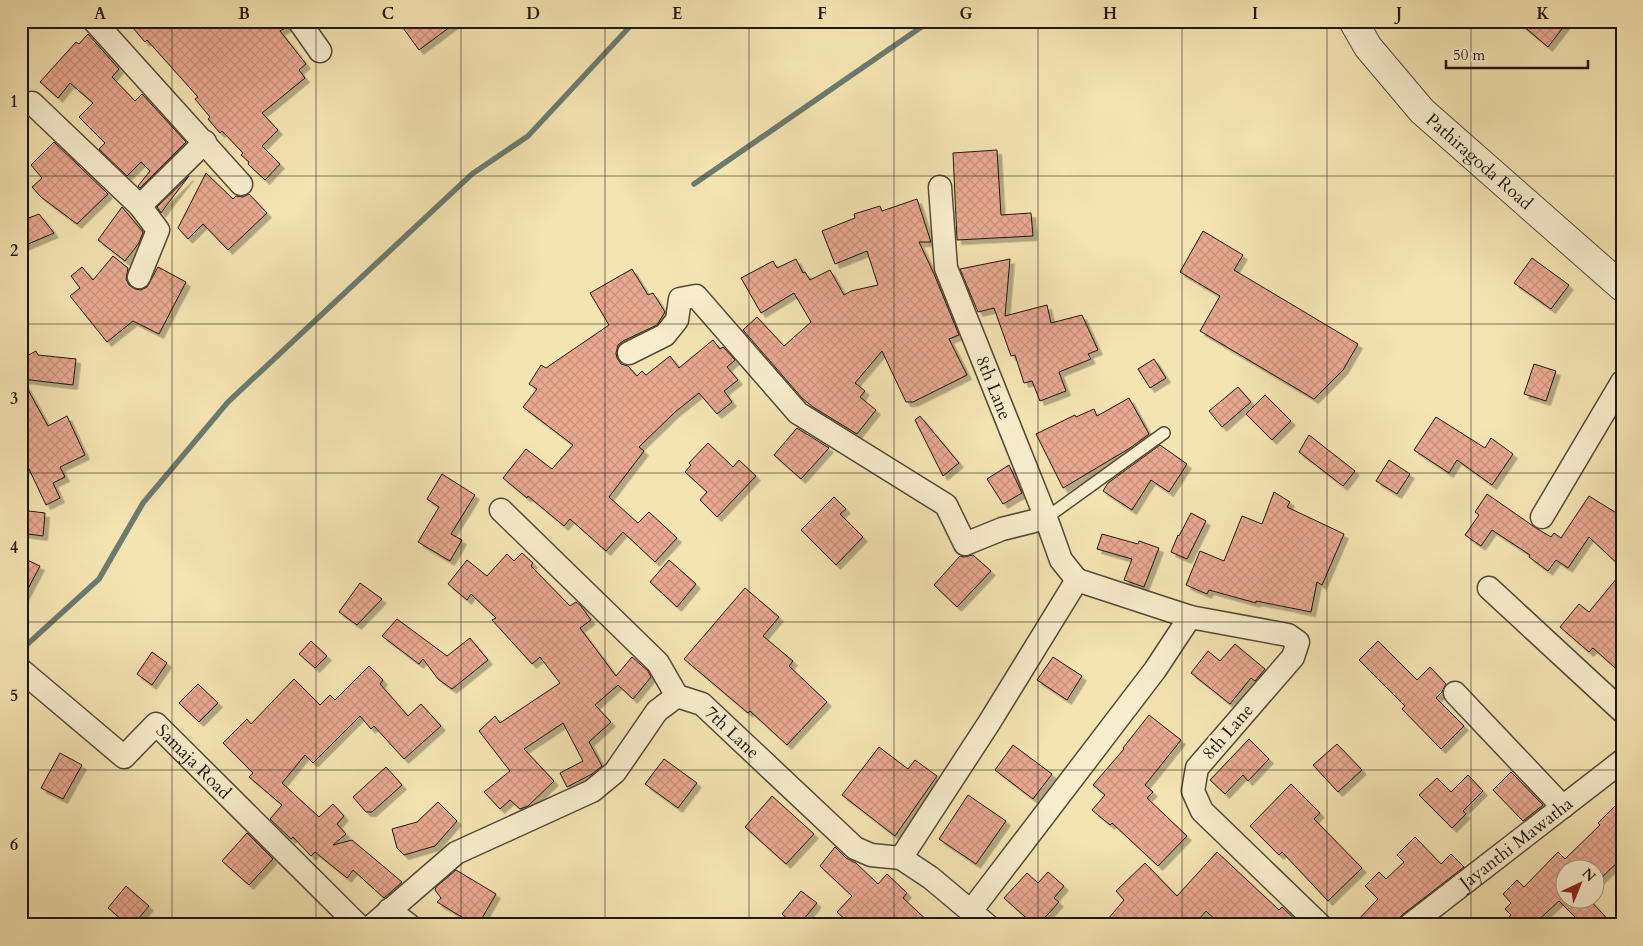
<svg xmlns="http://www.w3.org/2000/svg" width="1643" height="946" font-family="Cardo,serif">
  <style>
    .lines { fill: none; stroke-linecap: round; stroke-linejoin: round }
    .stream { stroke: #6a7b70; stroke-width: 5.5 }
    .building { fill: url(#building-cross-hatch); stroke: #1f170c; filter: url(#shadow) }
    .service-casing { stroke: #544a36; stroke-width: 14 }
    .minor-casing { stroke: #544a36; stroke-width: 25 }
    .tertiary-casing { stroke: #544a36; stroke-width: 30 }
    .service { stroke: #f8edcd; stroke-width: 11 }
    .minor { stroke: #f8edcd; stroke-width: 22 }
    .tertiary { stroke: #f8edcd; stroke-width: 28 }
    .grid { fill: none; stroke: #1f170c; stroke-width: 1; stroke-opacity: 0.55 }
    .labels { text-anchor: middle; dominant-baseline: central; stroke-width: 5; stroke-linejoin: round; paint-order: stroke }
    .street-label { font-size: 18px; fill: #1f170c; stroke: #f8edcd }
    .neatline { fill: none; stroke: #1f170c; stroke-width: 2 }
    .grid-label { font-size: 16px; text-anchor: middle; font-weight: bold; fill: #1f170c }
  </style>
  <defs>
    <pattern id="building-cross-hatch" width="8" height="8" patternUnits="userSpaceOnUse" patternTransform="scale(1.25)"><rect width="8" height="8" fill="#e9a990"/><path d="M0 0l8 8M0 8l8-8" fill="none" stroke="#c7917b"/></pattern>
    <filter id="shadow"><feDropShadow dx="4.5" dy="4.5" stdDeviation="0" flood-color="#0004"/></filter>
  </defs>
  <rect width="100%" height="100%" fill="#f4e4b2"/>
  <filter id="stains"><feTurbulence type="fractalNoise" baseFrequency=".004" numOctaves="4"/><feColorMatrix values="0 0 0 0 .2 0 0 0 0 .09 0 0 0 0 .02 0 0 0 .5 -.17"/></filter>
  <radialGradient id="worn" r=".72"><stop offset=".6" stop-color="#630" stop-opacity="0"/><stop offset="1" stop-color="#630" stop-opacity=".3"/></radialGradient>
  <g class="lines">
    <!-- stream -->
    <path class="stream" d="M694 184 930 21
      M21 650 99 579 143 503 228 402 472 174 528 136 635 21"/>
  </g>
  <!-- building -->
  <path class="building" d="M140 21H286L287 27 280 31 306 64 299 70 305 78 262 113 278 130 262 146 280 164 265 180 248 164 249 162 241 155 243 153 222 131 220 133 208 119 210 117 195 99 198 97 147 40 145 42 133 28Z
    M398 21H458L419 50Z
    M1517 21H1568L1548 47Z
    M88 34 119 69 112 77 135 101 142 94 186 142 140 188 138 186 150 171 141 162 127 176 99 149 105 143 79 117 93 103 70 83 58 98 40 82 76 42 79 44Z
    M54 142 108 194 77 224 41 197 32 187 42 178 31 165Z
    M997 150 1001 215 1031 213 1033 236 957 240 953 153Z
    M206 173 233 199 236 196 243 197 249 194 267 213 228 250 203 224 188 239 178 228Z
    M189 176 166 206 161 213 157 207Z
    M917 199 931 242H919L934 274 959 335 949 339 967 375 913 402H906L882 351 855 383 865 391 860 397 876 410 857 434 813 407 802 398 743 330 757 317 784 346 811 322 794 293 761 313 741 278 773 261 777 268 796 259 803 273 805 272 810 280 830 270 844 295 851 291 878 285 867 251 835 264 822 231 855 218 854 214 880 206 882 211Z
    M122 207 143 232 139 243 125 261 98 240Z
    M39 214 54 233 21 247V221Z
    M1203 231 1243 255 1234 270 1358 344 1343 370 1314 399 1200 331 1220 296 1180 272Z
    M113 256 128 268 126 279 129 285 135 289 141 290 147 287 158 267 186 282 159 334 133 321 107 342 70 296 80 288 71 276 82 267 93 280Z
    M1532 258 1569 285 1551 309 1514 283Z
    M1010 259 1005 316 1047 305 1051 323 1082 315 1098 350 1088 354 1091 359 1059 372 1066 391 1040 401 1032 381 1024 383 1015 355 1011 356 994 308 978 312 960 269Z
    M632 269 648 295 653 293 665 312 657 325 623 341 618 345 616 353 617 358 621 364 628 366 637 376 642 371 646 375 670 356 679 368 713 340 720 349 723 347 735 360 727 367 738 380 724 391 732 402 717 414 699 393 675 412 639 447 644 451 609 497 638 523 649 512 677 538 655 562 623 532 606 551 570 519 564 526 528 496 527 498 503 478 526 449 552 469 573 445 523 407 537 389 529 384 541 365 546 368 609 325 590 293Z
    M36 351 38 355 76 359 73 385 22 379 48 426 67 416 85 455 60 467 65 477 53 483 60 498 46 505 28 467 21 471V359Z
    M1154 359 1166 378 1150 388 1138 369Z
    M1534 364 1556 371 1546 401 1524 394Z
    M1238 387 1251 402 1222 427 1209 411Z
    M1265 395 1291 421 1272 440 1246 414Z
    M1129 398 1149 434 1130 448 1063 488 1036 434 1075 415 1076 417 1094 409 1097 416Z
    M920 416 959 463 943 476 915 420Z
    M1436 417 1485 448 1491 438 1513 454 1492 485 1457 460 1449 473 1414 450Z
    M797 428 829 448 801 479 774 455Z
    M1309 435 1355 471 1343 486 1299 452Z
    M708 443 733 467 739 460 756 476 717 517 700 500 707 492 685 472 691 465 689 463Z
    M1160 445 1187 464 1169 492 1151 480 1132 510 1103 491 1108 483Z
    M1389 460 1410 474 1397 494 1376 481Z
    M1009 465 1022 493 1003 504 987 479Z
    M442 474 475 495 451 534 462 540 450 561 418 542 439 507 427 499Z
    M1274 492 1290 502 1287 507 1344 534 1322 585 1317 582 1311 612 1256 601V603L1209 590 1207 594 1186 585 1200 551 1224 561 1242 516 1262 524Z
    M1487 494 1536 528 1551 537 1554 533 1561 538 1589 496 1618 514 1615 519 1622 526V568L1589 537 1568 568 1556 560 1548 571 1529 557 1530 555 1492 530 1481 546 1465 535 1479 515 1475 512Z
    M834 497 846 509 840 514 863 537 836 565 801 530Z
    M21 510 45 513 43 536 21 533Z
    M1191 513 1206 521 1187 559 1171 552 1178 535 1179 536Z
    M1102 534 1138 544 1139 541 1159 548 1144 587 1124 580 1132 559 1097 549Z
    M522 553 533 563 531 566 570 606 576 602 581 606 591 620 580 628 616 676 632 657 648 671 651 677 633 699 618 685 595 705 611 722 589 742 602 766 592 774 567 787 560 773 583 761 563 723 524 749 554 781 528 806 520 809 510 800 500 809 484 792 510 771 479 731 495 716 500 723 560 683 540 657 532 664 492 620 496 618 471 594 467 600 448 584 467 560 487 576 507 554 514 561Z
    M973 555 991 571 957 607 934 585 960 556 964 557Z
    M21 557 40 566 21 602Z
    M669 560 696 584 677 607 650 582Z
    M1622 572V674L1593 648 1589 652 1560 627 1579 604 1589 612Z
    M360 583 382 599 357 625 339 612Z
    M745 588 779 617 763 636 793 661 789 666 827 702 787 745 750 711 748 713 684 659Z
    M397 619 447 656 470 638 488 660 452 689 438 679 423 659 419 664 382 636Z
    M311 641 327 656 315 668 299 654Z
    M1378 641 1417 680 1430 667 1446 684 1442 692 1436 698 1464 726 1441 749 1402 709 1405 706 1359 660Z
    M1235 644 1265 669 1255 681 1251 678 1230 704 1191 673 1208 651 1220 661Z
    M152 652 167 663 152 685 137 674Z
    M1053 657 1082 676 1067 700 1037 680Z
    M369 666 383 680 380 684 408 716 421 704 441 726 404 759 374 726 371 729 360 716 313 763 305 755 282 783 319 817 333 804 344 816 337 824 346 834 333 845 352 840 402 882 384 898 353 870 347 878 315 852 311 856 293 837 291 839 270 819 282 805 249 777 253 773 223 743 247 719 251 724 294 679 320 705 330 695 335 700Z
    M198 684 218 703 199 722 179 703Z
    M1149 715 1181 740 1145 785 1153 792 1147 798 1187 836 1158 866 1112 823 1110 825 1092 810 1105 795 1093 785 1124 749 1123 748Z
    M1249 739 1269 759 1248 781 1243 775 1225 794 1210 780Z
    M1337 744 1362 770 1338 792 1313 765Z
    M1013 745 1052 774 1033 799 995 770Z
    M879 747 908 769 915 760 937 776 895 836 842 795Z
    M60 753 82 765 63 799 41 788Z
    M664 759 697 783 678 808 645 784Z
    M386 767 402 785 372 812H366L353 797Z
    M1511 772 1543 805 1523 821 1493 790Z
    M1468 775 1483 791 1463 811 1466 814 1452 828 1419 795 1437 778 1451 792Z
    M1291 784 1320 813 1314 819 1362 868 1328 901 1282 852 1279 855 1250 826Z
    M968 795 1006 821 976 864 939 839Z
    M772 796 814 834 786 864 745 827Z
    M1622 799V858L1596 883V868H1566V895L1561 898H1588L1613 925H1583L1559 901 1533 925H1502L1511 915 1505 909 1511 903 1503 894 1517 880 1524 887 1558 852 1565 859 1600 825 1598 823Z
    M438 802 457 821 435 846 404 855 397 848 392 829 417 822Z
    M247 833 273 859 249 885 222 861Z
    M1415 837 1441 864 1451 854 1464 867 1402 915 1398 920 1397 925H1353L1378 899 1365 886 1379 872 1386 879 1404 862 1397 855Z
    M835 847 846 858 856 863 878 884 887 874 907 893 903 898 932 925H851L837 912 852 896 820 866Z
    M1217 852 1279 910 1282 907 1301 925H1221L1206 911 1194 925H1103L1124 900 1116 891 1145 863 1177 896Z
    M456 870 496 894 478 925H475L437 902 441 898 435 890 436 887Z
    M1048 872 1064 886 1054 898 1059 902 1038 925H1034L1004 898 1027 873 1038 883Z
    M126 886 149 906 133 925H128L108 908Z
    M801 891 817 903 799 925H794L782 914Z"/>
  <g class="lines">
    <!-- service casing -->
    <g class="service-casing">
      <path id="service" d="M1046 518 1164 433"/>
    </g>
    <!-- minor casing -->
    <g class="minor-casing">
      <g id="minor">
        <path d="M94 21 241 184"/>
        <path d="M299 21 320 51"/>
        <path d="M32 103 140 206"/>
        <path id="s1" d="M940 187 946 268 1046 518 1061 560 1077 580"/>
        <path d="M139 277 158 230 140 206 205 142"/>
        <path d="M629 353 665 335 677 320 680 299 696 296 798 413 946 505 965 544 1002 529 1046 518"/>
        <path id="s2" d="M501 510 658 663 677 696 702 704 855 848 871 855 901 858 931 878 987 925"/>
        <path d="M1542 517 1622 382"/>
        <path d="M1489 588 1622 711"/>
        <path id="s3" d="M21 670 124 757 156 724 358 925"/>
        <path d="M1455 693 1563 807"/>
        <path d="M901 858 989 723 1077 580 1190 617"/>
        <path d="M389 910 409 925"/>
        <path d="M971 911 1155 670 1190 617 1288 635 1298 642 1293 657 1197 768 1193 791 1202 811 1320 925"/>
        <path d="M373 925 456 853 592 791 615 772 657 711 677 696"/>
        <path id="s4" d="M1410 925 1622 761"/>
      </g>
    </g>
    <!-- tertiary casing -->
    <g class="tertiary-casing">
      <g id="tertiary">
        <path id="s5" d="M1353 21 1368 47 1422 111 1622 287"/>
      </g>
    </g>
    <!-- service -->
    <use href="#service" class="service"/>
    <!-- minor -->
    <use href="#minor" class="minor"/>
    <!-- tertiary -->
    <use href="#tertiary" class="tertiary"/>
  </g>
  <!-- grid -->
  <path class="grid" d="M172 21V925M316 21V925M461 21V925M605 21V925M749 21V925M894 21V925M1038 21V925M1182 21V925M1327 21V925M1471 21V925M21 176H1622M21 324H1622M21 473H1622M21 622H1622M21 770H1622"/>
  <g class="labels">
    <!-- street labels -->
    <g class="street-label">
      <text stroke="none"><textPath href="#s5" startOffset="190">Pathiragoda Road</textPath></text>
      <text stroke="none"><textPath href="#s1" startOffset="210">8th Lane</textPath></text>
      <text stroke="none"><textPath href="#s2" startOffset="325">7th Lane</textPath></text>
      <text transform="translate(1228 732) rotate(-49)">8th Lane</text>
      <text stroke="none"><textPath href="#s3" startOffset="234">Samaja Road</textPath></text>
      <text stroke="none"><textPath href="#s4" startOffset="134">Jayanthi Mawatha</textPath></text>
    </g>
  </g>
  <!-- margin -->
  <rect width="1643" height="946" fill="none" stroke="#f4e4b2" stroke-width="55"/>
  <!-- north arrow -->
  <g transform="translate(1580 884) rotate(44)"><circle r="24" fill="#f8edcd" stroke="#a19780"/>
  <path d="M0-4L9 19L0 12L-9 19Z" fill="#8f2418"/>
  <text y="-8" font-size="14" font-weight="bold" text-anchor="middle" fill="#1f170c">N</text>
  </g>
  <!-- scale -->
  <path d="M1446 60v8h142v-8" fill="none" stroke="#1f170c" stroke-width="2.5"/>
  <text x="1453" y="60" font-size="15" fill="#1f170c" stroke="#f8edcd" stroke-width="4" paint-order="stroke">50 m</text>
  <rect x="28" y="28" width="1588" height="890" class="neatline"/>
  <g class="grid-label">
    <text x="100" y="19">A</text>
    <text x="244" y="19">B</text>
    <text x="388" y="19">C</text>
    <text x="533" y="19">D</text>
    <text x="677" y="19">E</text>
    <text x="822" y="19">F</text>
    <text x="966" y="19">G</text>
    <text x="1110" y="19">H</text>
    <text x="1255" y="19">I</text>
    <text x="1399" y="19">J</text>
    <text x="1543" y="19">K</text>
    <text x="14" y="107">1</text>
    <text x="14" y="256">2</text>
    <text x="14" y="404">3</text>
    <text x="14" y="553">4</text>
    <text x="14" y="701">5</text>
    <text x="14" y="850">6</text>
  </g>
  <rect width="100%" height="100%" filter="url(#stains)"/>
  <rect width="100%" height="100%" fill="url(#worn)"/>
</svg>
